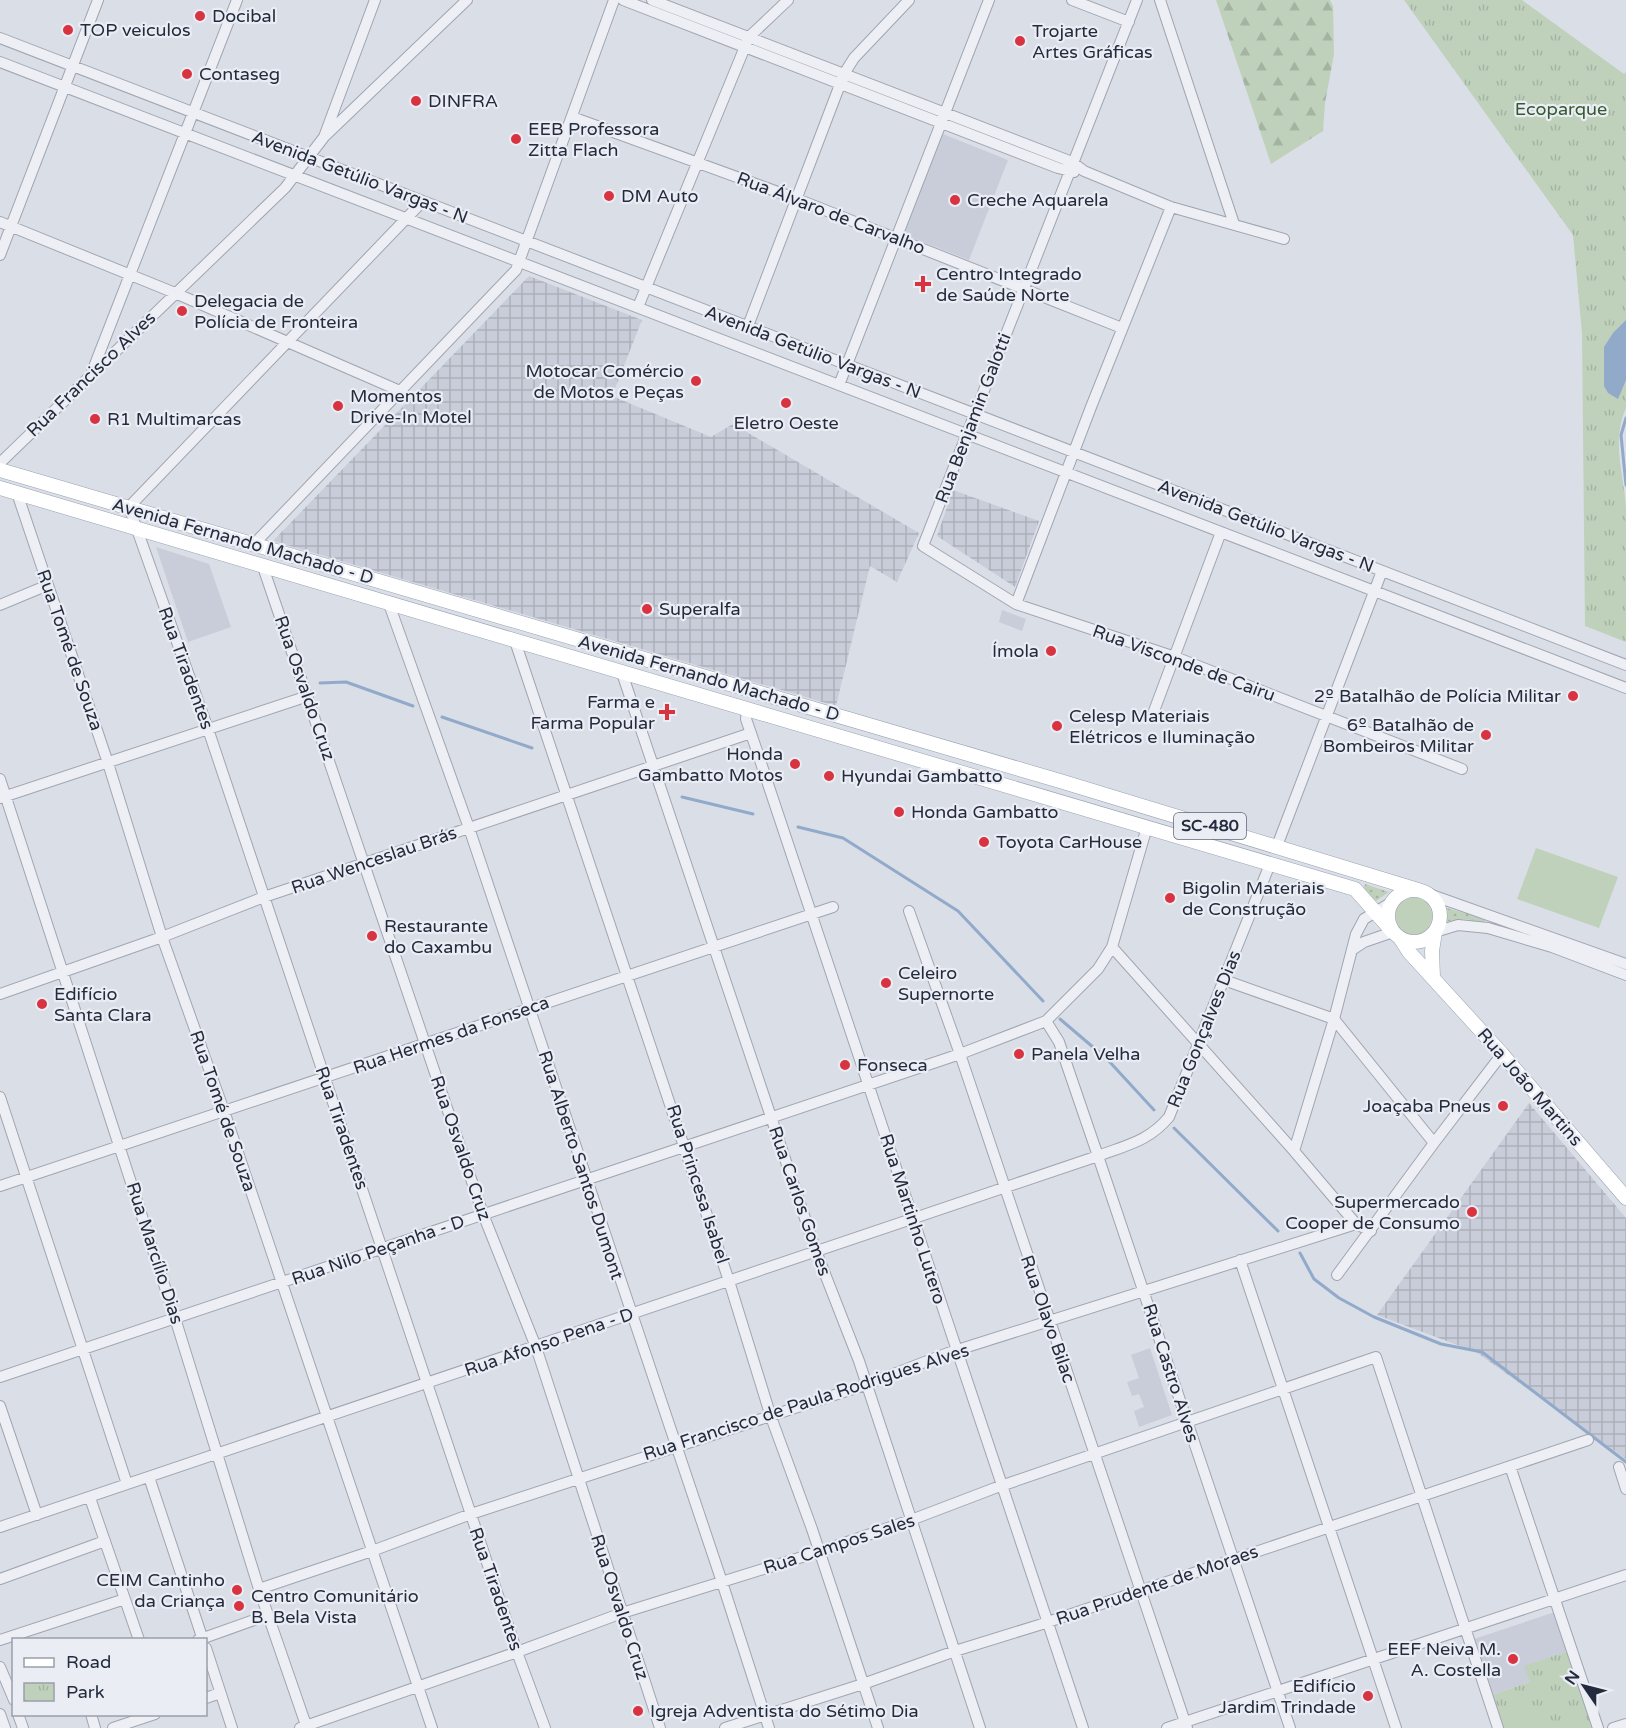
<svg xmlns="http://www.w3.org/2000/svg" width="1626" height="1728" font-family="'Varela Round',sans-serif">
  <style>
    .built { fill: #c8cdd9 }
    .industrial { fill: url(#industrial-grid) }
    .grass { fill: url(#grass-dots) }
    .forest { fill: url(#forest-firs) }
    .park { fill: url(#park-tufts) }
    .garden { fill: #bfd1bb }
    .water { fill: #92aaca }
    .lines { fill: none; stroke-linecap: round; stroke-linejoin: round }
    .stream { stroke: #92aaca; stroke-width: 3 }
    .minor-casing { stroke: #a0a5b1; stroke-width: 12 }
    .major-casing { stroke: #99a2b3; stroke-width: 15 }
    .minor { stroke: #edeff5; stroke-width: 10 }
    .major { stroke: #fff; stroke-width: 14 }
    .poi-dot { fill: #d83341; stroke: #eaedf4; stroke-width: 2 }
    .labels { text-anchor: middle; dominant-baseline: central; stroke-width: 4.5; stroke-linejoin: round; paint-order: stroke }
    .shield { fill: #eaedf4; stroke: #5f6574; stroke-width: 1.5 }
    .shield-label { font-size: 16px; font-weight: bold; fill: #242b3d }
    .poi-label { font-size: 18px; fill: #242b3d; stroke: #eaedf4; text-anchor: start }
    .park-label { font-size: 18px; fill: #355a30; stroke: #eaedf4 }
    .street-label { font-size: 18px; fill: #242b3d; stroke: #eaedf4 }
  </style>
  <defs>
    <pattern id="industrial-grid" width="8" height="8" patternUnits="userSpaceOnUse" patternTransform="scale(1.5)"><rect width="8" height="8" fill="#c8cdd9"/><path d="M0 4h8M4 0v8" fill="none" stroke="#acb0bb"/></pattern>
    <pattern id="grass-dots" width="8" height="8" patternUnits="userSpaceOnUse" patternTransform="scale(1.5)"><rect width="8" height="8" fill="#bfd1bb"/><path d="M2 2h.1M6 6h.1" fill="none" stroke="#a4b4a2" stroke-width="1.8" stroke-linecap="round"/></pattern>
    <pattern id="forest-firs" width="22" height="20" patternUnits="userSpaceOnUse" patternTransform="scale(1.5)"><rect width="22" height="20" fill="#bfd1bb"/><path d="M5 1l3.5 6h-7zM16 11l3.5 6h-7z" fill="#a4b4a2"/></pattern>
    <pattern id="park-tufts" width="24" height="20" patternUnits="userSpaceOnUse" patternTransform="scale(1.5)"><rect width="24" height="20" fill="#bfd1bb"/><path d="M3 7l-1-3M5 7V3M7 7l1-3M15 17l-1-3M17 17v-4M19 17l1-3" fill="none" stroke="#a4b4a2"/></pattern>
  </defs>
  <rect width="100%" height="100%" fill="#dadee7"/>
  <!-- built -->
  <path class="built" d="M943 134 1008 160 969 260 903 234Z
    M156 547 209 564 231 627 188 642Z
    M1002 610 1026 619 1022 631 999 622Z
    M1150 1348 1172 1415 1139 1427 1134 1411 1144 1407 1139 1394 1132 1396 1127 1382 1139 1378 1131 1355Z
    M1555 1612 1568 1651 1525 1666 1530 1682 1492 1695 1474 1639Z"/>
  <!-- industrial -->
  <path class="industrial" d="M529 276 642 320 612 396 711 437 733 424 919 533 897 582 870 566 836 706 273 541Z
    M953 490 1039 521 1015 587 937 536Z
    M1529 1103 1626 1218V1459L1476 1352 1377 1315Z"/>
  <!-- grass -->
  <path class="grass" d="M1365 884 1389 892 1376 901 1364 889Z
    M1443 907 1485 919 1484 922 1463 919 1444 922Z"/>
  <!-- forest -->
  <path class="forest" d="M1216 0H1330L1333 6 1334 54 1325 103 1323 131 1271 164Z"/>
  <!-- park -->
  <path class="park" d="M1404 0H1522L1624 74 1626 72V408C1611 442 1624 474 1626 508 1626 553 1626 598 1626 642L1585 626 1582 333 1573 235Z
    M1568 1651 1593 1728H1503L1492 1695 1530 1682 1524 1666Z"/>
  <!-- garden -->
  <path class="garden" d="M1536 848 1618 877 1599 928 1517 899Z
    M1394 916a21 21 0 1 1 42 0a21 21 0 1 1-42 0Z
    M1528 1692 1540 1728H1516L1506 1700Z"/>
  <!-- water -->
  <path class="water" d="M1626 320V380L1618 399 1608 393 1604 386V347L1613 333Z"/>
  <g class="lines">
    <!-- stream -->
    <path class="stream" d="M1626 418 1621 435 1626 485
      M320 683 346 682 413 706
      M442 717 532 748
      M682 797 753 814
      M798 827 843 838 958 911 1043 1001
      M1060 1019 1107 1059 1154 1110
      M1174 1128 1278 1231
      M1300 1253 1314 1279 1339 1298 1374 1317 1441 1344 1482 1352 1626 1462"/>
    <!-- minor casing -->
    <g class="minor-casing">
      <path id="minor" d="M623 0 1058 168 1074 172
        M652 0 1072 162 1084 171 1171 207 1284 239
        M1072 0 1129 22
        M1137 0 923 546 1016 604 1175 657 1462 769
        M1160 0 1234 224
        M0 38 1626 665
        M0 62 1626 688
        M572 117 797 199 1122 328
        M324 137 375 0
        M423 201 129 507 208 729 517 1652 545 1728
        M0 222 175 293 400 391
        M0 255 98 0
        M638 307 749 37 788 0
        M748 326 844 74 854 58 909 0
        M92 372 237 0
        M839 385 989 0
        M0 463 285 188 324 137 467 0
        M17 493 108 763 162 937 224 1111 432 1728
        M254 544 516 270 614 0
        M263 567 483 1214 536 1347 660 1728
        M389 604 469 828 722 1582 769 1728
        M1016 604 1091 407 1171 207
        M0 605 48 585
        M515 641 729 1281 771 1417 812 1529 878 1728
        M622 673 816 1251 859 1361 980 1728
        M747 710 746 719 757 751 1083 1728
        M1154 711 1221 532
        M0 779 175 1318 259 1589 307 1728
        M0 798 308 696
        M1277 846 1382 571
        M1426 893 1626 964
        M909 911 960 1054 1187 1728
        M1435 932 1458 925 1488 928 1552 947 1626 975
        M1112 947 1294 1151 1356 1224 1371 1231
        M1352 950 1364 942 1393 932
        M1224 980 1334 1019 1434 1143
        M0 994 162 937 264 897 751 733
        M1046 1021 1059 1042 1098 1156 1290 1728
        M0 1097 127 1484
        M1294 1151 1334 1019 1356 934 1364 919 1392 902
        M0 1186 833 907
        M1240 1260 1396 1728
        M1337 1275 1434 1143 1502 1054
        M0 1377 960 1054 1046 1021 1098 969 1112 947 1147 827
        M0 1406 37 1515
        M1510 1466 1598 1728
        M1619 1467 1626 1489
        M149 1477 203 1640
        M90 1498 139 1640
        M0 1527 1098 1156C1127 1145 1149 1141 1169 1117L1270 864
        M0 1579 105 1541
        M259 1589 372 1551 471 1514 865 1385 948 1353 1356 1224
        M0 1640 125 1599
        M198 1640 268 1615
        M206 1648 232 1728
        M0 1667 14 1700
        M206 1698 220 1693
        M0 1714 5 1728
        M18 1714 23 1728
        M91 1714 95 1728
        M113 1728 155 1714
        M300 1728 517 1652 622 1613 818 1552 911 1520 995 1488 1376 1357 1498 1728
        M725 1728 863 1684 955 1651 1039 1625 1588 1440
        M1167 1728 1626 1575
        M1613 1728 1626 1724"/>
    </g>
    <!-- major casing -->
    <g class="major-casing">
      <path id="major" d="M0 470 1060 781 1418 890
        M0 488 1355 889 1393 932
        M1388 916a26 26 0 1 1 52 0a26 26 0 1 1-52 0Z
        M1400 938 1409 952 1502 1054 1626 1198
        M1433 977 1432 951 1435 932"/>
    </g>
    <!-- minor -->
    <use href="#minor" class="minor"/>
    <!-- major -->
    <use href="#major" class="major"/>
  </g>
  <!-- markers -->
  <g class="poi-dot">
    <circle cx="200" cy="16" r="6"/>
    <circle cx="68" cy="30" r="6"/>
    <circle cx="1020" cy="41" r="6"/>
    <circle cx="187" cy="74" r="6"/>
    <circle cx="416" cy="101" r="6"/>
    <circle cx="516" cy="139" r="6"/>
    <circle cx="609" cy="196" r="6"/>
    <circle cx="955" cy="200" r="6"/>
    <path d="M920 275h6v6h6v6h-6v6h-6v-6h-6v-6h6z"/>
    <circle cx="182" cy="311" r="6"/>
    <circle cx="696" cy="381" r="6"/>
    <circle cx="786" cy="403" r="6"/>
    <circle cx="338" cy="406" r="6"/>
    <circle cx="95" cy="419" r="6"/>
    <circle cx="647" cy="609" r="6"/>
    <circle cx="1051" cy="651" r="6"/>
    <circle cx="1573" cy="696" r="6"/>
    <path d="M664 703h6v6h6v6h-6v6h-6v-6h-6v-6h6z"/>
    <circle cx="1057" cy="726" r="6"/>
    <circle cx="1486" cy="735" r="6"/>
    <circle cx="795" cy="764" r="6"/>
    <circle cx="829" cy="776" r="6"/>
    <circle cx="899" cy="812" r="6"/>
    <circle cx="984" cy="842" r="6"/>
    <circle cx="1170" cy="898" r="6"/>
    <circle cx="372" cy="936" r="6"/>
    <circle cx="886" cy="983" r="6"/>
    <circle cx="42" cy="1004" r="6"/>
    <circle cx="1019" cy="1054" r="6"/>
    <circle cx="845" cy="1065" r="6"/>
    <circle cx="1503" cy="1106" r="6"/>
    <circle cx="1472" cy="1212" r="6"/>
    <circle cx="237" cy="1590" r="6"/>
    <circle cx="239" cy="1606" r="6"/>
    <circle cx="1513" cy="1659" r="6"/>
    <circle cx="1368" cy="1696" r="6"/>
    <circle cx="638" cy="1711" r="6"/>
  </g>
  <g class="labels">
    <!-- shield labels -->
    <rect class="shield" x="1174" y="813" width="72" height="26" rx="4.5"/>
    <g class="shield-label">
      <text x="1210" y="826">SC-480</text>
    </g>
    <!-- poi labels -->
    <g class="poi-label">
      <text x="212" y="16">Docibal</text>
      <text x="80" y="30">TOP veiculos</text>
      <text x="1032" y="31">Trojarte<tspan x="1032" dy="21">Artes Gráficas</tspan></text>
      <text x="199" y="74">Contaseg</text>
      <text x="428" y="101">DINFRA</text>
      <text x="528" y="129">EEB Professora<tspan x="528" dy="21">Zitta Flach</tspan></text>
      <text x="621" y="196">DM Auto</text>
      <text x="967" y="200">Creche Aquarela</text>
      <text x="936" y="274">Centro Integrado<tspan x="936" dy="21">de Saúde Norte</tspan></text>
      <text x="194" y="301">Delegacia de<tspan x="194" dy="21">Polícia de Fronteira</tspan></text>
      <text x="684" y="371" text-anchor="end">Motocar Comércio<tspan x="684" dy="21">de Motos e Peças</tspan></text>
      <text x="350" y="396">Momentos<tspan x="350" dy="21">Drive-In Motel</tspan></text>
      <text x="107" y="419">R1 Multimarcas</text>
      <text x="786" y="423" text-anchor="middle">Eletro Oeste</text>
      <text x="659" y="609">Superalfa</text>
      <text x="1039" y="651" text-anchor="end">Ímola</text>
      <text x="1561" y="696" text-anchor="end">2º Batalhão de Polícia Militar</text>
      <text x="655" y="702" text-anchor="end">Farma e<tspan x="655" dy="21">Farma Popular</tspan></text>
      <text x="1069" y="716">Celesp Materiais<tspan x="1069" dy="21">Elétricos e Iluminação</tspan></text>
      <text x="1474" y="725" text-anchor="end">6º Batalhão de<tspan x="1474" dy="21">Bombeiros Militar</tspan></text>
      <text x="783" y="754" text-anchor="end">Honda<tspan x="783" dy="21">Gambatto Motos</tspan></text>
      <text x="841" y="776">Hyundai Gambatto</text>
      <text x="911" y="812">Honda Gambatto</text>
      <text x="996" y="842">Toyota CarHouse</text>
      <text x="1182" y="888">Bigolin Materiais<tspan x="1182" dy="21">de Construção</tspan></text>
      <text x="384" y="926">Restaurante<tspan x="384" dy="21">do Caxambu</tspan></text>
      <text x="898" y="973">Celeiro<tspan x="898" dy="21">Supernorte</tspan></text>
      <text x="54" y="994">Edifício<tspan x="54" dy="21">Santa Clara</tspan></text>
      <text x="1031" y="1054">Panela Velha</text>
      <text x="857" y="1065">Fonseca</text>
      <text x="1491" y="1106" text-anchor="end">Joaçaba Pneus</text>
      <text x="1460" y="1202" text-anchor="end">Supermercado<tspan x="1460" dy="21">Cooper de Consumo</tspan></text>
      <text x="225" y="1580" text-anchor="end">CEIM Cantinho<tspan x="225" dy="21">da Criança</tspan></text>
      <text x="251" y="1596">Centro Comunitário<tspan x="251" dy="21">B. Bela Vista</tspan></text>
      <text x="1501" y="1649" text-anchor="end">EEF Neiva M.<tspan x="1501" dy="21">A. Costella</tspan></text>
      <text x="1356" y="1686" text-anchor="end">Edifício<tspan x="1356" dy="21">Jardim Trindade</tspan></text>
      <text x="650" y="1711">Igreja Adventista do Sétimo Dia</text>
    </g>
    <!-- park labels -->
    <g class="park-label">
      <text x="1561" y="109">Ecoparque</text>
    </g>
    <!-- street labels -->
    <g class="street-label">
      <text transform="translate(360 177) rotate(21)">Avenida Getúlio Vargas - N</text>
      <text transform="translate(831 213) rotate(21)">Rua Álvaro de Carvalho</text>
      <text transform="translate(813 352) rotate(21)">Avenida Getúlio Vargas - N</text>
      <text transform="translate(91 374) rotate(-44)">Rua Francisco Alves</text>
      <text transform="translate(973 418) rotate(-69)">Rua Benjamin Galotti</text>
      <text transform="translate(1266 526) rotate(21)">Avenida Getúlio Vargas - N</text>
      <text transform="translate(243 541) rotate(16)">Avenida Fernando Machado - D</text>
      <text transform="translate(70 650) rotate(71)">Rua Tomé de Souza</text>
      <text transform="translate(1184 663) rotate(20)">Rua Visconde de Cairu</text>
      <text transform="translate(186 668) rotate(70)">Rua Tiradentes</text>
      <text transform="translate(709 678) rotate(16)">Avenida Fernando Machado - D</text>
      <text transform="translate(305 688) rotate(71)">Rua Osvaldo Cruz</text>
      <text transform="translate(374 860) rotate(-19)">Rua Wenceslau Brás</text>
      <text transform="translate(1204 1029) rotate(-68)">Rua Gonçalves Dias</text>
      <text transform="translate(451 1035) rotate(-19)">Rua Hermes da Fonseca</text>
      <text transform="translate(1530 1087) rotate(49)">Rua João Martins</text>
      <text transform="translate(223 1111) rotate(71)">Rua Tomé de Souza</text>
      <text transform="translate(342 1128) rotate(71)">Rua Tiradentes</text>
      <text transform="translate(461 1148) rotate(71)">Rua Osvaldo Cruz</text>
      <text transform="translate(581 1165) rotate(72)">Rua Alberto Santos Dumont</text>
      <text transform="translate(698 1184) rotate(72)">Rua Princesa Isabel</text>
      <text transform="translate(800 1201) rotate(71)">Rua Carlos Gomes</text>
      <text transform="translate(913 1219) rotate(72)">Rua Martinho Lutero</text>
      <text transform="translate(378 1250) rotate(-19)">Rua Nilo Peçanha - D</text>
      <text transform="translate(155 1253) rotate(72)">Rua Marcílio Dias</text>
      <text transform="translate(1048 1319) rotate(71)">Rua Olavo Bilac</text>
      <text transform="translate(549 1342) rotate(-19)">Rua Afonso Pena - D</text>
      <text transform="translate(1171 1373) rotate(72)">Rua Castro Alves</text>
      <text transform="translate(806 1402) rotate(-18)">Rua Francisco de Paula Rodrigues Alves</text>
      <text transform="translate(839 1544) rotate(-18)">Rua Campos Sales</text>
      <text transform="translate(1157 1585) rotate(-19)">Rua Prudente de Moraes</text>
      <text transform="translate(496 1589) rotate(71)">Rua Tiradentes</text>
      <text transform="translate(620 1607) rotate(72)">Rua Osvaldo Cruz</text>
    </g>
  </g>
  <!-- legend -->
  <rect x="12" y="1638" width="195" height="78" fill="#eaedf4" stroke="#9b9fab" stroke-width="1.5"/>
  <rect x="24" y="1658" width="30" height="9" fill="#ffffff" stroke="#9b9fab" stroke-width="1.5"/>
  <text x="66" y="1668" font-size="18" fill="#242b3d">Road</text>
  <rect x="24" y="1683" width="30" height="18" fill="url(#park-tufts)" stroke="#9b9fab" stroke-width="1.5"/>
  <text x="66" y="1698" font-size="18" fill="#242b3d">Park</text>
  <!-- north arrow -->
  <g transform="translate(1584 1686) rotate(305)" stroke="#eaedf4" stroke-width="4.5" paint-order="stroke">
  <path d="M0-4.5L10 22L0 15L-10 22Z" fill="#242b3d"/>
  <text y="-9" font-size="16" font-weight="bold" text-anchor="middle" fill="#242b3d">N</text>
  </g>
</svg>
